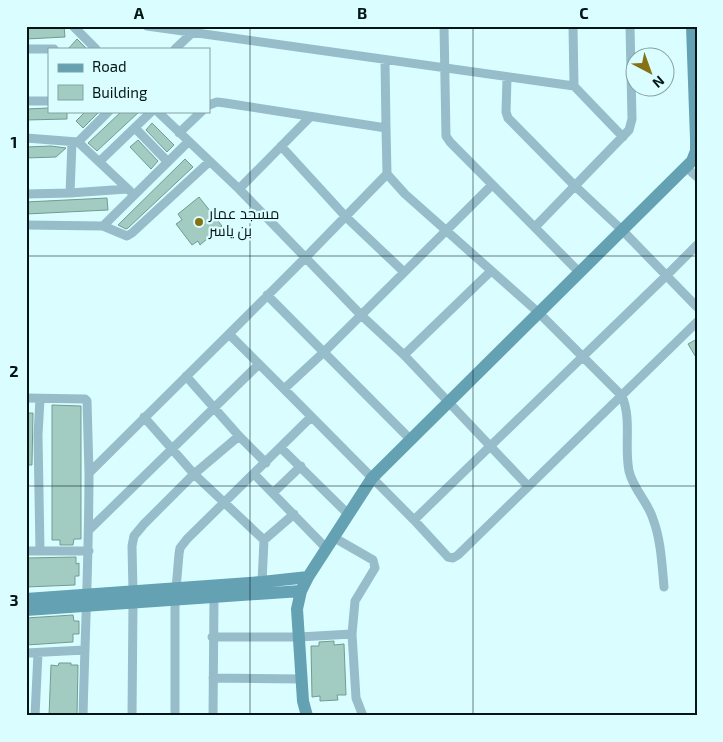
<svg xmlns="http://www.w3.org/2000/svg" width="723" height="742" font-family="'Exo 2',Cairo,sans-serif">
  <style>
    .building { fill: #a2ccc1; stroke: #729b90 }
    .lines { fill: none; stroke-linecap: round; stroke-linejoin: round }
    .street { stroke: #96bdc9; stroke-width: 9 }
    .secondary { stroke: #64a1b2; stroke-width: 12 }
    .grid { fill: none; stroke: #041515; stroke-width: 1; stroke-opacity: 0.55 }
    .poi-dot { fill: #857213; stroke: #dafeff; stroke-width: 2 }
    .labels { text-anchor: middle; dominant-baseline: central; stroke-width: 4.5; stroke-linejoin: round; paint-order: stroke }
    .poi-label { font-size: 15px; fill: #041515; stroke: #dafeff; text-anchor: start }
    .neatline { fill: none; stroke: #041515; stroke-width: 2 }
    .grid-label { font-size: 16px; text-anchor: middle; font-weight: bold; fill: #041515 }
  </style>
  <rect width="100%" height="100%" fill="#dafeff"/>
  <!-- building -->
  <path class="building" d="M26 26H64L65 37 26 39Z
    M77 39 87 49H68Z
    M49 108V111H67V119L26 120V109Z
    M86 111H100L83 128 76 121Z
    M122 111H140L97 151 88 143Z
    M152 123 174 145 167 152 146 130Z
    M138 140 158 161 151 169 130 147Z
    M51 146 66 148 56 157 26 158V147Z
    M185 159 193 167 128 228 126 229 118 225Z
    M199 197 222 226 200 245 198 241 192 245 176 224 182 220 178 214Z
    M107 198 108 210 26 214V202Z
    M697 339V359L688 344Z
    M52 405 81 406V539H74L73 545H60V540H52Z
    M26 413H33L32 465H26Z
    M76 557V564L79 563V576H75V585L26 587V558Z
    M73 615 74 621H79V634H73V642L26 645V618Z
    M334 641V645L344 644 346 695H337L338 700 320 701V696L312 697 311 646H319V642Z
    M59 663H71V665H78L77 716H49L51 665 58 666Z"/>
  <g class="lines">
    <!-- street -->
    <path class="street" d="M73 26 96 49
      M147 26 574 86
      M444 26 446 136 450 142 580 273
      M573 26 574 86 623 137
      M26 49H54
      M175 49 193 32
      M507 78 506 112 508 118 575 186 623 231 697 307
      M26 101H49
      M209 105 217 102 225 103 386 128 385 60
      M157 111 239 189 361 315 404 355 528 486
      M135 128 168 162
      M179 133 202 111
      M26 138 78 142 109 111
      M78 142 130 191
      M281 146 346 217 404 272
      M99 162 152 111
      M687 168 697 177
      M387 174 405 194 539 313 622 396C632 420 624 446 629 471 633 489 648 502 653 519 661 540 662 565 664 587
      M492 185 324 352 284 389 414 520 448 557 453 558 458 555 697 322
      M239 189 310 117
      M70 193 72 142
      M26 194 70 193 127 189
      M26 225 103 226 188 142
      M103 226 127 236 132 233 209 162
      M535 227 629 130 632 119 630 26
      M267 295 411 440
      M229 334 306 257 387 174 386 128
      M404 355 491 271
      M186 376 239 436 266 463
      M26 398 85 399 87 401 89 473
      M144 417 194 474 264 540 262 582
      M281 448 348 514
      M254 474 326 548
      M273 493 301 466
      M414 520 667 275 697 245
      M89 530 259 364
      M333 537 373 560 375 568 355 601 352 634 356 698 363 716
      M264 540 294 514
      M26 551H89
      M40 551 38 435 40 399
      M133 592 132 546 134 536 144 524 194 474 239 436
      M212 637H299L352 634
      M26 653 85 650
      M213 678 302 679
      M35 716 38 653
      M83 716C85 635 89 554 89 473L229 334 284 389
      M132 716 133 603
      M175 716V601L179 554 180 548 187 539 311 417
      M213 716 214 598"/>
    <!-- secondary -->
    <path class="secondary" d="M26 599 262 582 308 577
      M26 610 301 591
      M307 716 303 701 297 609 301 591 308 577 372 478 692 161 696 151V139L692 26"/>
  </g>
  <!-- grid -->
  <path class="grid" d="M250 26V716M473 26V716M26 256H697M26 486H697"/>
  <!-- markers -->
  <circle class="poi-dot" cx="199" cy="222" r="5"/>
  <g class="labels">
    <!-- poi labels -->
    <g class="poi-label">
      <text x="209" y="213">مسجد عمار<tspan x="209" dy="17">بن ياسر</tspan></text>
    </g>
  </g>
  <!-- border -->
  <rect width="723" height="742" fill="none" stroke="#dafeff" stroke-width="55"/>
  <!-- legend -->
  <rect x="48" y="48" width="162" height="65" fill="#dafeff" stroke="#84a1a1"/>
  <rect x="58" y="64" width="25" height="8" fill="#64a1b2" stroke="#84a1a1"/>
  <text x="92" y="72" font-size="15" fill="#041515">Road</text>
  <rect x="58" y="85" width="25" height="15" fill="#a2ccc1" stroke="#84a1a1"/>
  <text x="92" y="98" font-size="15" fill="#041515">Building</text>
  <!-- north arrow -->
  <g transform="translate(650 72) rotate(139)"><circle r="24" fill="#dafeff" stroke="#84a1a1"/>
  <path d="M0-4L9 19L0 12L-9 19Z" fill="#857213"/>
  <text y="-8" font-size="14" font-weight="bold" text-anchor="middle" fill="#041515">N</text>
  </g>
  <rect x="28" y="28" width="668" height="686" class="neatline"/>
  <g class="grid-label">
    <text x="139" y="19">A</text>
    <text x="362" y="19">B</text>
    <text x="584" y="19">C</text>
    <text x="14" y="148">1</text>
    <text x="14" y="377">2</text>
    <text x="14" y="606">3</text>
  </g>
</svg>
